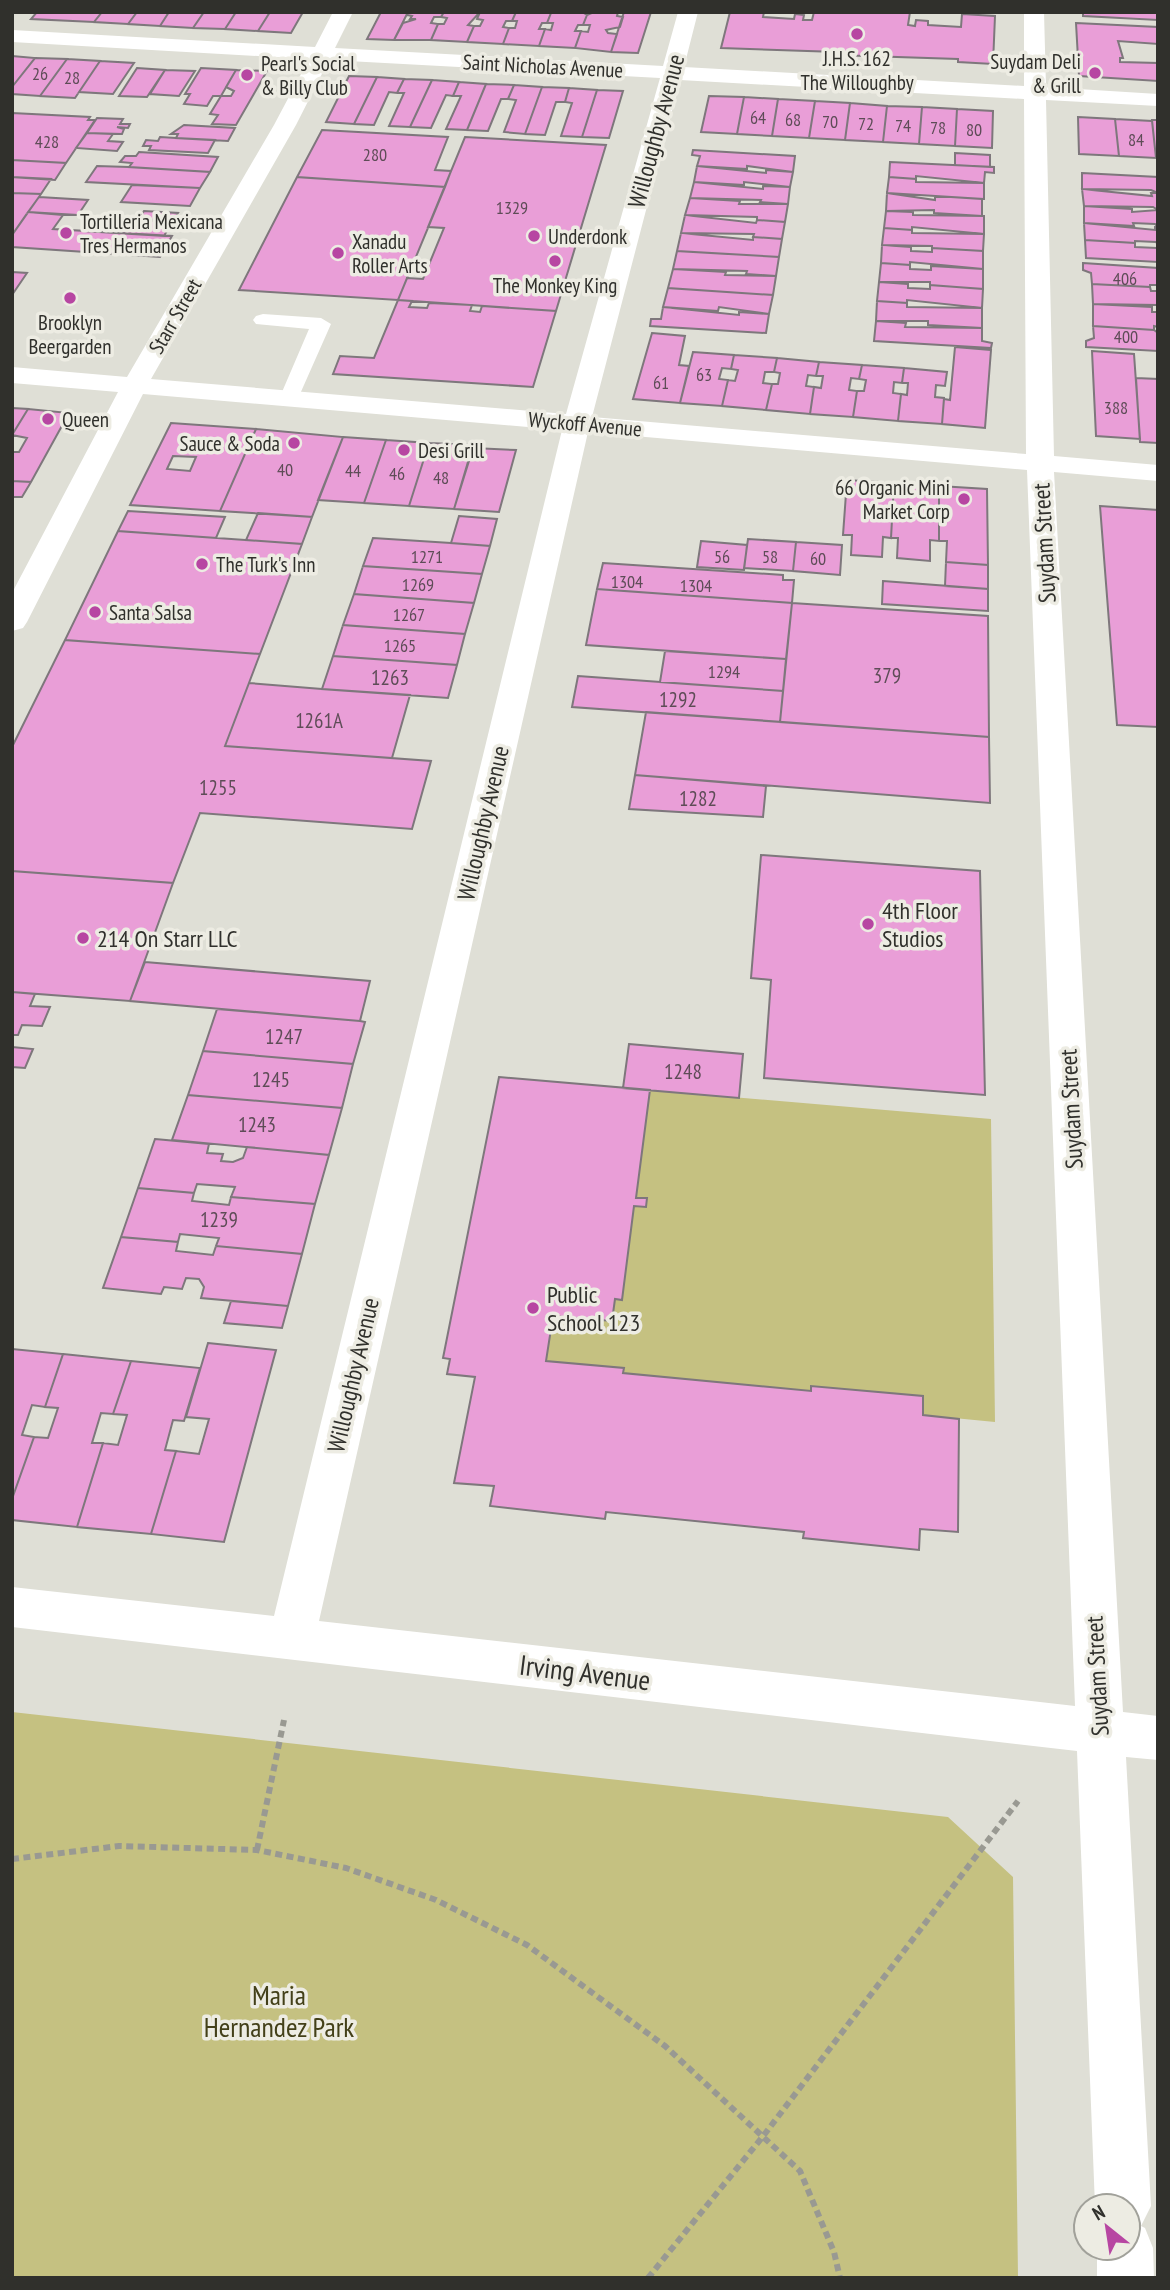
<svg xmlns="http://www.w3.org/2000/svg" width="1170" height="2290" font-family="'PT Sans Narrow',sans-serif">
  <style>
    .green { fill: #c5c181 }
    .building { fill: #e99ed7; stroke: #7e777c; stroke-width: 2; fill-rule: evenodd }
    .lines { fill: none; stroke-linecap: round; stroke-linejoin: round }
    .path { stroke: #999992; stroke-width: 6; stroke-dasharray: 7 4.5; stroke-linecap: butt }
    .lane { fill: #fff; fill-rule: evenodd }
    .street { fill: #fff; fill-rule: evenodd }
    .poi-dot { fill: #b746a2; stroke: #edece3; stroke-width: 2.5 }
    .labels { text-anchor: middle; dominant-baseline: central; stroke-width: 7; stroke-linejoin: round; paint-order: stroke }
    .far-number-label { font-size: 18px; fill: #5e4c57 }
    .far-poi-label { font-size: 21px; fill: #30302c; stroke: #edece3; text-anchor: start }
    .far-street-label { font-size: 21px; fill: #30302c; stroke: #edece3 }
    .number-label { font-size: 21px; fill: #5e4c57 }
    .street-label { font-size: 24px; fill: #30302c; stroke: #edece3 }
    .poi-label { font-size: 24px; fill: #30302c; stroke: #edece3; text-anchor: start }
    .near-street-label { font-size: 28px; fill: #30302c; stroke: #edece3 }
    .near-park-label { font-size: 28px; fill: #434019; stroke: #edece3 }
  </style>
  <rect width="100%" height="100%" fill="#dfdfd6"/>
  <!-- green -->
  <path class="green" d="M650 1090 991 1119 995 1422 923 1415V1396L812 1386 811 1391 623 1373V1368L546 1361 553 1316 612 1321 615 1299H622L634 1206 646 1207 647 1198H636Z
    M12 1712 948 1817 1013 1877 1018 2278H12Z"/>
  <!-- building -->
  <path class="building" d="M37 12H102L94 22 31 19Z
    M102 12H137L128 24 94 22Z
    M137 12H169L160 26 128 24Z
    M169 12H204L193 28 160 26Z
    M204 12H236L225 29 193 28Z
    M236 12H270L258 31 225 29Z
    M270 12H303L291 33 258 31Z
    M381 12H408L394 40 367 39Z
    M408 12H444L441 17H434L431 23 438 24 431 40H394L403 23 416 19H410L412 16 407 15Z
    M444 12H480L468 25 474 26 467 42 431 40 438 24H444L447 18 441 17Z
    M480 12H516L512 21H506L503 27 509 28 503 44 467 42 474 26H480L483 20 477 19Z
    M516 12 551 13 547 23H542L539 29H545L539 46 503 44 509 28H515L517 21H512Z
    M582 12 587 15 583 25H578L575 31H581L575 48 539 46 545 29 551 30 553 23H547L551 13Z
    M594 12H618L617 16 623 17 620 27 606 30 608 33 617 34 611 52 575 48 581 31 588 32 590 25H583L587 15Z
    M624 12H651L638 53 611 52Z
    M730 12H764L763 17 794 19 795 14 804 15 803 20H812L814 12H910L908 25 915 26 916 20 928 21V25L961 27 962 14 995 16 993 64 958 62V59L836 55 837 52 721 48Z
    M1083 12H1158V20L1083 16Z
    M1076 23 1158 27V44L1118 41 1123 58H1120V62L1158 63V81L1079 76Z
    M12 56 35 58 12 87Z
    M35 58 67 59 40 96 12 94V87Z
    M67 59 100 61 75 98 40 96Z
    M100 61 134 63 113 94 79 92Z
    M137 68 165 70 147 97 119 96Z
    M201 68 236 70 221 96H213L207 106 184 104 190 94H185Z
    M165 70 195 71 179 96 150 94Z
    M236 70 267 71 236 125 212 124 218 115 210 114 221 96H231L234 91 226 87Z
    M349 76 377 77 354 124 326 122Z
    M377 77 404 79 397 93 389 92 374 125 354 124Z
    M404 79 432 80 410 127 389 126 404 93H397Z
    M432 80 459 82 453 96 446 95 431 128 410 127Z
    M459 82 486 84 467 130 446 129 461 96H453Z
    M486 84 514 85 508 99H501L488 131 467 130Z
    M514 85 542 87 525 134 504 132 516 100 508 99Z
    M542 87 569 88 565 102H556L545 135 525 134Z
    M569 88 597 90 582 137 561 136 572 103 565 102Z
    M597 90 623 91 609 138 582 137Z
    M709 96 744 97 737 134 701 132Z
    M744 97 778 99 772 136 737 134Z
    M778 99 815 101 809 138 772 136Z
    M815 101 850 103 845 140 809 138Z
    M850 103 887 106 883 142 845 140Z
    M887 106 922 107 919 144 883 142Z
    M922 107 957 109 955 146 919 144Z
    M957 109 993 111 992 148 955 146Z
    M12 113 90 117 88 120H95L66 163 12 160Z
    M1078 117 1115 119 1119 156 1079 154Z
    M97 118 123 119 120 124H130L128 128 117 127 124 129 122 134 87 133Z
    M1115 119 1152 121 1156 158 1119 156Z
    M1152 120H1158V158H1156Z
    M184 125 235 128 228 141 176 138 178 134H171Z
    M322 130 448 137 435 170 451 171 445 187 297 177Z
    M87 133 113 134 108 141 123 142 117 151 76 148Z
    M160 137 176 138 215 140 208 153 149 150 151 146H143L146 140 158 141Z
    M465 137 606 145 556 311 398 300 407 278 423 279 444 228 428 227Z
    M693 150 795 156 793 172 747 166V169L697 166 700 156 692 155Z
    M139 152 218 157 210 172 129 167 132 163 120 162 125 156H136Z
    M955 153 990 155V167L955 165Z
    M12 160 66 163 55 180 12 177Z
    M890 162 994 167V173L985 172 984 183 916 176V179L889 177Z
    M97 166 129 167 210 172 200 188 86 182Z
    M697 166 766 173V170L793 172 790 187 744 182V185L694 182Z
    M1082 173 1158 177V193L1151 190 1082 189Z
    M12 177 51 179 41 194 12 193Z
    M297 177 445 187 398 300 239 290Z
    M889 177 916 179V182L984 183V199L887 193Z
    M694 182 763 189V186L790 187 788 204 760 202 761 200 690 198Z
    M132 185 200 188 190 206 121 202Z
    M1082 189 1152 196 1151 193H1158V210L1153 207 1084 206Z
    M12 193 41 194 12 235Z
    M887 193 935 200V196L982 199V216L934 213V210L886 211Z
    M39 197 88 200 78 215 28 212Z
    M690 198 740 201 739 204H788L785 222 757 220V217L685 215Z
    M1084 206 1132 209V212L1158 210V227L1155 224 1133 223 1134 226 1084 223Z
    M144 211 178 213 173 221 139 219Z
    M886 211 913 212V215L984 216V234L912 227V230L884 228Z
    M28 212 63 215 53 229 172 236 160 257 12 247V235Z
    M685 215 756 223 757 220 785 222 782 239 753 237 754 234 681 233Z
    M92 217 172 222 164 236 84 231Z
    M1084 223 1155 230V227H1158V245L1156 242 1135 241V243L1085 240Z
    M884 228 912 230V233L984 234 983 251 932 248V246L882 245Z
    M681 233 753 240V237L782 239 779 257 677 251Z
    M1085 240 1135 243V247L1157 248 1158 245V262L1086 258Z
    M882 245 911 247V251L932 252V248L983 251V269L910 262V265L881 263Z
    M677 251 779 257 776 276 746 274 747 271 673 269Z
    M881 263 910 265V269L931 270V266L983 269V289L930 285V282H879Z
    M1083 263 1158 268V285H1150V287L1092 284 1091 273 1083 270Z
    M673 269 726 272 725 275 776 276 773 295 668 288Z
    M12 272 27 273 12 295Z
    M879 282 908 284V288L930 289V285L983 289 982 308 907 300V303L877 301Z
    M1092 284 1150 287 1151 291H1158V305L1093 304Z
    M668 288 773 295 769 314 719 307 718 311 663 307Z
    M398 300 412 301 409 307 427 308 429 303 472 305 470 311 480 312 482 306 556 311 533 387 333 374 340 356 374 358Z
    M877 301 907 303V307L982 308V328L928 325V321H876Z
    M1093 304 1152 307V312H1158V327L1154 326V330L1093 326Z
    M663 307 739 315V312L769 314 766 333 650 326 651 319H661Z
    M876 321 906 323 905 327 982 328V341L992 343 991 348 874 341Z
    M1093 326 1154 330 1158 333V351L1086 347V341L1094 338Z
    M652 333 685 336 679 365 689 366 680 403 633 399Z
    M955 347 991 350 985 428 942 424 944 399 950 400Z
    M1092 351 1134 354 1140 439 1096 436Z
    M693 352 734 355 731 369 722 368 719 379 728 380 722 406 680 403Z
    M734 355 777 358 774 372H765L763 383 772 384 766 410 722 406 728 380 735 381 738 370 731 369Z
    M777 358 819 362 816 376 808 375 806 386 814 387 810 414 766 410 772 384H778L780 373 774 372Z
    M819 362 862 365 859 379 851 378 849 390 857 391 853 417 810 414 814 387 821 388 823 376H816Z
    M862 365 904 368 902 383 894 382 893 393 901 394 898 421 853 417 857 391H864L866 380 859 379Z
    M904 368 947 372 945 386 936 385 935 397 944 398 942 424 898 421 901 394 907 395 908 383H902Z
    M1136 378 1158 379V443L1140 442Z
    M12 408 28 409 12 435Z
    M28 409 69 413 31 482 12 481V452H19L27 438 12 435Z
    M171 423 256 429 220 511 130 505ZM173 456 196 457 190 471 167 469Z
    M256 429 343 437 312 517 220 511Z
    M343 437 386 440 364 503 318 500Z
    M386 440 429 443 409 506 364 503Z
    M429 443 473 445 454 509 409 506Z
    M473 448 516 450 499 512 454 509Z
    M847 480 894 483 891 538 883 537 882 557 851 555 852 535H843Z
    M12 481 31 482 22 497H12Z
    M894 483 939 486V541L930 540V561L897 558 898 538H891Z
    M939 486 987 489 988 565 946 562 947 541H939Z
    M1100 506 1158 510V727L1117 725Z
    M128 511 225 517 216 538 118 531Z
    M258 513 312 517 302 544 246 540Z
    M459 516 497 519 490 546 451 543Z
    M118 531 302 544 260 654 65 640Z
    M373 538 451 543 490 546 482 574 363 566Z
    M748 539 796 542 793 571 744 568Z
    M701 541 747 545 744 570 697 567Z
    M796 542 842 545 840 575 793 571Z
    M946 562 988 565V589L945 586Z
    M603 563 783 575V580H794L792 603 597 589Z
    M363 566 482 574 474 603 354 594Z
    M883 581 988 589V611L882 604Z
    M597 589 792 603 786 659 586 645Z
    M354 594 474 603 465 634 343 625Z
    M792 603 988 616 989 737 780 722Z
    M343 625 465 634 457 665 333 656Z
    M65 640 260 654 225 746 431 761 412 829 200 813 173 883 12 871V747Z
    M665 651 786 659 783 691 660 682Z
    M333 656 457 665 448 698 322 689Z
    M578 676 783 691 780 722 572 707Z
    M249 683 322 689 410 695 392 758 225 746Z
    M646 712 989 737 990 803 635 775Z
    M635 775 766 786 763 817 629 809Z
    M761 855 980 871 985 1095 764 1078 771 980 751 978Z
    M12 871 173 883 130 1001 12 992Z
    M145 962 370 981 360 1021 130 1001Z
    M12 992 35 994 30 1006 50 1007 42 1026 22 1025 18 1035H12Z
    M217 1009 360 1021 365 1022 353 1064 203 1051Z
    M629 1044 743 1054 739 1098 623 1088Z
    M12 1047 33 1049 25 1068 12 1067Z
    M203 1051 353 1064 342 1108 188 1095Z
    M499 1077 650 1090 636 1198H647L646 1207 634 1206 622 1300 615 1299 612 1321 553 1316 546 1361 624 1368 623 1373 811 1391V1386L923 1396V1415L959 1419 958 1532 920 1529 919 1550 803 1538 804 1532 606 1512 605 1519 490 1506 494 1486 454 1483 475 1377 447 1374 450 1359 443 1358Z
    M188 1095 342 1108 329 1155 172 1140Z
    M155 1139 209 1144 207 1153 223 1154 221 1161 233 1162 243 1158 247 1147 329 1155 315 1204 231 1197 235 1187 197 1184 194 1193 138 1188Z
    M138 1188 194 1193 192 1201 229 1205 231 1197 315 1204 302 1254 216 1246 219 1238 180 1234 178 1242 121 1237Z
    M121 1237 178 1242 176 1251 213 1255 216 1246 302 1254 288 1306 201 1298 204 1287 199 1279 186 1278 182 1289 164 1287 161 1294 103 1288Z
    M231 1301 288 1306 282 1328 224 1323Z
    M208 1343 276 1350 224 1542 151 1534 176 1451 199 1454 209 1419 186 1417Z
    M12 1349 63 1354 45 1407 32 1405 22 1435 34 1437 12 1499Z
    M63 1354 131 1361 113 1414 101 1413 92 1443H103L77 1527 12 1520V1499L34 1437 48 1438 58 1408 45 1407Z
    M131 1361 200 1368 184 1421 173 1420 165 1450 176 1451 151 1534 77 1527 103 1443 118 1445 127 1415 113 1414Z"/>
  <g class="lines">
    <!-- path -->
    <path class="path" d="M257 1850 284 1720
      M12 1859 119 1846 257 1850 346 1868 436 1900 527 1945 665 2046 800 2171 834 2252 840 2278
      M648 2278 764 2135 1018 1801"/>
    <!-- lane -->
    <path class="lane" d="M263 314 321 318 331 324 296 403 289 405 279 399 309 329 256 324 253 320 256 316Z"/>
    <!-- street -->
    <path class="street" d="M333 12H353L335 48 663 66 678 12H698L684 67 1024 86V12H1044L1046 87 1158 94V106L1046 100 1054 456 1158 465V481L1054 472 1123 1712 1158 1716V1760L1126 1757 1151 2206 1141 2226 1145 2228 1153 2248 1154 2278H1097V2248H1128V2206H1095L1077 1751 12 1627V1587L274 1616 562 430 143 394 27 622 23 628 12 631V593L118 392 12 383V367L127 377 274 125 309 59 12 42V30L315 47ZM329 60 660 78 566 414 151 379 296 125ZM680 80 1024 99 1026 454 592 417ZM588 432 1027 470 1075 1706 319 1621Z"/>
  </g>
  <!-- markers -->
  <g class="poi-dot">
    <circle cx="857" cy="34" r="7"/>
    <circle cx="1095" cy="73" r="7"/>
    <circle cx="247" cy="75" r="7"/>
    <circle cx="66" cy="233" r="7"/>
    <circle cx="534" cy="236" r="7"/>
    <circle cx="338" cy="253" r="7"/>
    <circle cx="555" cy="261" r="7"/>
    <circle cx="70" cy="298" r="7"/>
    <circle cx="48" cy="419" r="7"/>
    <circle cx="294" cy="443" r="7"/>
    <circle cx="404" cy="450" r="7"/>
    <circle cx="964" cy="499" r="7"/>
    <circle cx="202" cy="564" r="7"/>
    <circle cx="95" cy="612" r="7"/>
    <circle cx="868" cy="924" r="7"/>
    <circle cx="83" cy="938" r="7"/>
    <circle cx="533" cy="1308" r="7"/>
  </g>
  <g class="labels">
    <!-- far-number labels -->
    <g class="far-number-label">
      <text x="40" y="73">26</text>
      <text x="72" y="77">28</text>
      <text x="758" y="117">64</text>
      <text x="793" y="119">68</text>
      <text x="830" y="121">70</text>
      <text x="866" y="123">72</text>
      <text x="903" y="125">74</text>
      <text x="938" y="127">78</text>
      <text x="974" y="129">80</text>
      <text x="1136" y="139">84</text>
      <text x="47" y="141">428</text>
      <text x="375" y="154">280</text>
      <text x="512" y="207">1329</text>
      <text x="1125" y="278">406</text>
      <text x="1126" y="336">400</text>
      <text x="704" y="374">63</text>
      <text x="661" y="382">61</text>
      <text x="1116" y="407">388</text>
      <text x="285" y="469">40</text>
      <text x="353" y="470">44</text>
      <text x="397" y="473">46</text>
      <text x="441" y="477">48</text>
      <text x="427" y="556">1271</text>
      <text x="722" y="556">56</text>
      <text x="770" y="556">58</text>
      <text x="818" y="558">60</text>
      <text x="627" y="581">1304</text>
      <text x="418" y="584">1269</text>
      <text x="696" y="585">1304</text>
      <text x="409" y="614">1267</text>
      <text x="400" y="645">1265</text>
      <text x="724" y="671">1294</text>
    </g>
    <!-- far-poi labels -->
    <g class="far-poi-label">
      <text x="857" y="58" text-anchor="middle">J.H.S. 162<tspan x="857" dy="24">The Willoughby</tspan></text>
      <text x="1081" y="61" text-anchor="end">Suydam Deli<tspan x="1081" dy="24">&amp; Grill</tspan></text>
      <text x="261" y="63">Pearl's Social<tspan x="261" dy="24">&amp; Billy Club</tspan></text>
      <text x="80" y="221">Tortilleria Mexicana<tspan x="80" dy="24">Tres Hermanos</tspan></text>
      <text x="548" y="236">Underdonk</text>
      <text x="352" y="241">Xanadu<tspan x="352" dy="24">Roller Arts</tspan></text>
      <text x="555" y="285" text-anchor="middle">The Monkey King</text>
      <text x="70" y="322" text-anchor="middle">Brooklyn<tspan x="70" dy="24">Beergarden</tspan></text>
      <text x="62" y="419">Queen</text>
      <text x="280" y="443" text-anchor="end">Sauce &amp; Soda</text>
      <text x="418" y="450">Desi Grill</text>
      <text x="950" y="487" text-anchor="end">66 Organic Mini<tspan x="950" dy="24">Market Corp</tspan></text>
      <text x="216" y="564">The Turk's Inn</text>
      <text x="109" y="612">Santa Salsa</text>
    </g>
    <!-- far-street labels -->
    <g class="far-street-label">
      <text transform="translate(543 66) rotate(3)">Saint Nicholas Avenue</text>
      <text transform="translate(175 316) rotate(-60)">Starr Street</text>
      <text transform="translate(585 424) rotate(5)">Wyckoff Avenue</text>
    </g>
    <!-- number labels -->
    <g class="number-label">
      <text x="887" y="675">379</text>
      <text x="390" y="677">1263</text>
      <text x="678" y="699">1292</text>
      <text x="319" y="720">1261A</text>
      <text x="218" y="787">1255</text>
      <text x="698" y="798">1282</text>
      <text x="284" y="1036">1247</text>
      <text x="683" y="1071">1248</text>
      <text x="271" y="1079">1245</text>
      <text x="257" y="1124">1243</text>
      <text x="219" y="1219">1239</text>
    </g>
    <!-- street labels -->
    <g class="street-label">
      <text transform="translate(656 131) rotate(-75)">Willoughby Avenue</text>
      <text transform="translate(1044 543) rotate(-93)">Suydam Street</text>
      <text transform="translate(483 823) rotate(-77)">Willoughby Avenue</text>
      <text transform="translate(1071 1109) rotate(-93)">Suydam Street</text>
      <text transform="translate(353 1375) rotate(-77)">Willoughby Avenue</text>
      <text transform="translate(1097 1676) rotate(-93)">Suydam Street</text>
    </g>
    <!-- poi labels -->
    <g class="poi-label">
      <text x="882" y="910">4th Floor<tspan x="882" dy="28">Studios</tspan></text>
      <text x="97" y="938">214 On Starr LLC</text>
      <text x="547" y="1294">Public<tspan x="547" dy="28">School 123</tspan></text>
    </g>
    <!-- near-street labels -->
    <g class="near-street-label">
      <text transform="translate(585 1672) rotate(7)">Irving Avenue</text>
    </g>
    <!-- near-park labels -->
    <g class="near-park-label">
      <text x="279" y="1994">Maria<tspan x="279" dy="32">Hernandez Park</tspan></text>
    </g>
  </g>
  <!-- border -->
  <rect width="1170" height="2290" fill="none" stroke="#30302c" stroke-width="28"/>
  <!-- north arrow -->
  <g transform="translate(1107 2227) rotate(330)"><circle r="33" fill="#edece3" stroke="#a1a19a" stroke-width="2"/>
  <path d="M0-5L12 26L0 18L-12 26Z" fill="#b746a2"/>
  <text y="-10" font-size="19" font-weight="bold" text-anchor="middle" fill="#30302c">N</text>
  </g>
</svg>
